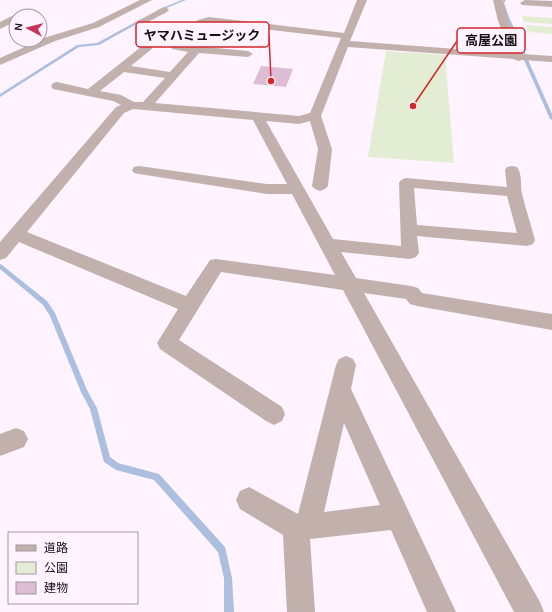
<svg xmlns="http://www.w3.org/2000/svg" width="552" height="612" font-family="Karla,'Noto Sans JP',sans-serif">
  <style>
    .green { fill: #e2edd3 }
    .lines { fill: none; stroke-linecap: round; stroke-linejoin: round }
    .stream { fill: #acbfdf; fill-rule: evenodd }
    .building { fill: #dcbdd5 }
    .minor { fill: #c2b0ad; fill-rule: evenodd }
    .leader { fill: none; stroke: #d62828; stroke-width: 1.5 }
    .callout-dot { fill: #d62828; stroke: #fef3fe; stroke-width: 1.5 }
    .callout { fill: #fef3fe; stroke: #d62828; stroke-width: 1.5 }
    .callout-label { font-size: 13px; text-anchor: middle; font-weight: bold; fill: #150c15 }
  </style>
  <rect width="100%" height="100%" fill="#fef3fe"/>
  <!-- green -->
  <path class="green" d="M522 16 552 18V24L524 22Z
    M526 25 552 27V34L529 32Z
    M386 51 445 55 454 163 368 157Z"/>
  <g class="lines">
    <!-- stream -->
    <path class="stream" d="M182 0H186L159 11 157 10Z
      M504 0H506L504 3 509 17 552 114V120L550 119 505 17 502 3Z
      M141 19 144 20 99 45 79 47 0 97V94L77 45 97 43Z
      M0 264 2 265 47 301 55 313 87 390 97 408 110 457 118 463 159 474 225 547 232 578 234 612H224V578L218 552 154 480 116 470 104 462 90 409 81 392 50 316 43 305 0 269Z"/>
  </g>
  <!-- building -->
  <path class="building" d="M261 66 293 69 286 87 253 84Z"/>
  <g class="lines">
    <!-- minor -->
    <path class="minor" d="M140 0H152L99 27 55 41 0 65V58L47 37 93 23Z
      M357 0H367L350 41 511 53 498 21 493 0H503L508 21 522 54 552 56V62L522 60 518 61 514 59 348 47 321 116 332 149 328 186 325 189 320 191 315 189 312 186 318 149 310 121 299 124 266 121 333 239 401 246 399 183 401 180 406 178 507 187 505 170 507 167 512 166 517 167C523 176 520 185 522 194 526 210 531 225 535 240L533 244 527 246 417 236 419 253 416 257 410 259 341 252 356 278 411 286 418 288 422 293 552 314V330L417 306 410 304 406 299 364 293 540 602 544 612H514L343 290 221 272 179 340 282 407 285 414 282 421 274 425 266 421 160 349 157 343 178 309 19 242 6 258 0 260V242L116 107 121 105 113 101 53 89 51 86 53 83 57 82 88 89 146 43H154L155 45 154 47 131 66 170 72 188 52 172 49 171 47 172 45 198 20 209 17 344 33ZM209 23 341 38 310 113 299 116 155 103 199 53 248 57 253 54 248 51 184 45 204 24ZM124 72 165 78 143 102H134L121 95 100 91ZM133 109 253 120 287 184H267L139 166 134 167 132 170 134 173 139 174 267 194H292L335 275 216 259 210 260 186 296 27 232 124 113ZM414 188 507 196 517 233 417 225Z
      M525 0 552 1V7L522 5 520 3Z
      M164 7 167 8 169 10 167 12 142 25 139 26 134 23Z
      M16 14 20 16H16V21L0 29V22Z
      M346 356 353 359 356 365 351 389 456 612H427L391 530 310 539 315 612H287L283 535 240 509 236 500 240 491 249 487 298 514 336 365 339 359ZM344 423 380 505 324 512Z
      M16 428 24 431 28 439 24 447 0 456V434Z"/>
  </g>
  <!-- callouts -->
  <path class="leader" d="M271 81L269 35M413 106L457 41"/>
  <g class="callout-dot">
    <circle cx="271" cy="81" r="4"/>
    <circle cx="413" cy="106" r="4"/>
  </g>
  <g class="callout">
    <rect x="136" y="22" width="133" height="25" rx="4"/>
    <rect x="457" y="28" width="68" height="25" rx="4"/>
  </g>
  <g class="callout-label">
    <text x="202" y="40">ヤマハミュージック</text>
    <text x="491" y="45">高屋公園</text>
  </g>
  <!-- legend -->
  <rect x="8" y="532" width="130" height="72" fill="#fef3fe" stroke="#a197a1"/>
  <rect x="16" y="545" width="20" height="6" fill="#c2b0ad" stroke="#a197a1"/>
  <text x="44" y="552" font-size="12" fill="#150c15">道路</text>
  <rect x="16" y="562" width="20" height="12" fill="#e2edd3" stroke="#a197a1"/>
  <text x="44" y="572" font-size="12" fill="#150c15">公園</text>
  <rect x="16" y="582" width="20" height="12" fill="#dcbdd5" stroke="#a197a1"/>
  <text x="44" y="592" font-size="12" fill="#150c15">建物</text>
  <!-- north arrow -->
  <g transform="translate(28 28) rotate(277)"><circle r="19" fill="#fef3fe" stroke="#a197a1"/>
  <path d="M0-3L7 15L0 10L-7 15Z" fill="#c43458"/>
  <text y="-6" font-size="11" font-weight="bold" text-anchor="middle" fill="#150c15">N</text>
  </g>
</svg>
